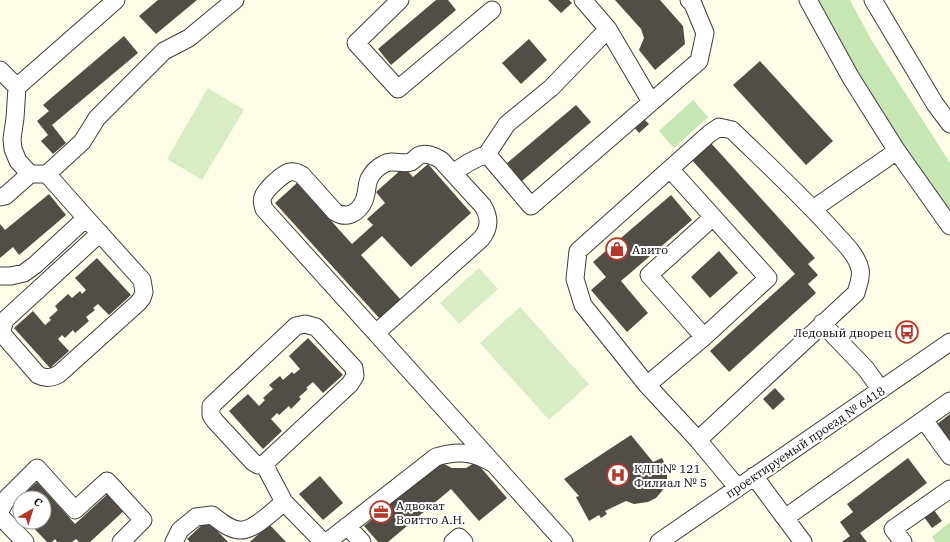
<svg xmlns="http://www.w3.org/2000/svg" width="950" height="542" font-family="'IBM Plex Serif',serif">
  <style>
    .green { fill: #c6e6b4 }
    .pitch { fill: #d9edc5 }
    .building { fill: #524d47 }
    .lines { fill: none; stroke-linecap: round; stroke-linejoin: round }
    .minor-casing { stroke: #3d3d3d; stroke-width: 19 }
    .minor { stroke: #fff; stroke-width: 17 }
    .labels { text-anchor: middle; dominant-baseline: central; stroke-width: 4; stroke-linejoin: round; paint-order: stroke }
    .poi-label { font-size: 12px; fill: #0a0a0a; stroke: #fff; text-anchor: start }
    .street-label { font-size: 12px; fill: #0a0a0a; stroke: #fff }
  </style>
  <rect width="100%" height="100%" fill="#fefde7"/>
  <!-- green -->
  <path class="green" d="M816 0H850L872 41 950 163V213L897 136 846 55Z
    M693 100 708 117 674 148 659 131Z
    M950 522V542H936L932 537Z"/>
  <!-- pitch -->
  <path class="pitch" d="M208 88 244 110 202 180 167 159Z
    M479 268 498 289 459 324 440 303Z
    M520 307 589 384 549 420 480 343Z"/>
  <!-- building -->
  <path class="building" d="M158 0H197L156 34 139 16Z
    M436 0H448L456 10 391 65 378 49Z
    M548 0H569L572 3 561 13Z
    M615 0H660L683 26 685 44 655 70 639 50 644 38 641 29Z
    M124 36 138 53 52 125 66 143 53 154 41 141 48 135 37 121 49 111 43 105Z
    M529 39 547 60 521 84 502 63Z
    M760 61 833 141 806 165 733 85Z
    M576 105 591 122 522 181 507 163Z
    M642 117 649 124 639 133 633 126Z
    M710 142 815 258 808 264 818 275 808 284 816 293 729 372 710 351 795 274 691 159Z
    M428 164 471 213 411 267 382 236 361 255 401 300 380 319 275 203 297 183 352 244 373 225 367 219 385 203 376 192 404 167 413 177Z
    M49 194 66 215 19 255 13 247 0 258V224L5 230Z
    M671 195 692 220 621 281 648 313 627 332 591 290 606 277 593 262Z
    M719 251 738 273 710 298 691 277Z
    M97 258 131 295 109 315 98 304 93 308 95 310 86 317 89 321 75 333 73 330 65 338 62 335 58 339 69 351 50 368 14 328 33 311 45 325 51 320 49 318 58 310 55 306 68 294 72 298 80 291 82 294 86 290 75 278Z
    M308 338 343 375 323 393 313 382 306 388 308 389 299 397 301 399 291 409 289 406 279 415 277 413 271 419 282 431 263 449 229 411 248 394 259 406 265 400 263 398 273 389 269 385 280 376 283 380 292 372 294 374 300 369 289 356Z
    M775 388 785 399 773 410 763 399Z
    M950 414V444L936 425Z
    M631 435 653 462 662 458 665 464 664 465 667 471V481L662 491 656 498 648 502 634 504 626 501 605 511 607 514 601 518 599 515 589 521 576 497 579 496 564 479Z
    M908 458 927 483 860 533 867 542H842L850 536 840 522 853 512 847 504Z
    M440 462 452 468H466L476 462 507 498 479 521 451 489 388 542H378L364 526Z
    M320 476 343 503 323 520 299 494Z
    M37 482 75 524 111 491 127 508 90 542H79L76 539 72 542H57L55 539 52 542H47L28 522H44V498H20V514L12 505Z
    M934 510 942 521 932 528 924 517Z
    M207 520 228 542H190L187 539Z
    M269 524 286 542H250Z"/>
  <g class="lines">
    <!-- minor casing -->
    <g class="minor-casing">
      <path id="minor" d="M400 0 356 43 398 89 492 10
        M583 0 608 29 651 102
        M808 0 851 78 897 151 950 226
        M873 0 935 104 950 124
        M608 29 551 88 507 124 487 154 531 206 699 61 705 33 693 4 689 0
        M0 70 17 87 15 118 12 139 13 149 18 161 30 174
        M17 87 116 0
        M719 127 732 130C767 164 802 196 834 232 843 242 857 255 860 269 862 277 858 285 856 293L698 440 647 385 583 305 575 279 578 251 709 134Z
        M454 173C464 164 474 159 487 154
        M0 197 5 196 30 174H47L82 142 97 118 164 51 189 38 235 0
        M813 209 897 151
        M86 218 142 280 144 292 142 298 138 303 59 374C52 378 46 379 38 375L4 336 2 330 5 320 100 233
        M0 276H11L24 273 35 265 86 218 47 174
        M822 323 866 369 881 390
        M305 324 316 327 354 368 355 376 350 384 264 464 258 465 253 462 215 421 211 415V406L296 326Z
        M376 333 481 239C490 228 490 218 483 206L441 160C435 156 425 152 418 156 416 158 414 160 411 162 402 165 392 159 384 164 378 167 372 173 369 179 367 184 367 189 366 194 363 209 350 221 335 212L302 175C298 173 295 171 290 172 283 173 265 190 263 197 261 201 263 205 264 209L494 464
        M704 337 649 275 713 217
        M647 385 704 337 768 278 670 169
        M924 420 950 456
        M698 440 737 487
        M264 464 284 502
        M754 476 785 518
        M0 511 7 498 37 468 75 510 107 481 143 520 121 542
        M0 516 25 542
        M347 526 362 542
        M174 542 180 530 196 517 212 515C221 522 229 529 239 530 253 532 274 510 284 502L323 542
        M327 542 436 457C459 450 473 452 494 464L564 542
        M453 542 459 537 464 542
        M659 542 950 342
        M803 542 785 518 950 401
        M903 542 893 529 950 489"/>
    </g>
    <!-- minor -->
    <use href="#minor" class="minor"/>
  </g>
  <!-- icons -->
  <defs>
    <g id="shop-ring" transform="scale(1.15)"><circle r="9.5" fill="#fff" stroke="#b33829" stroke-width="1.5"/><path d="M-5-2.5h2.3a2.7 3.5 0 0 1 5.4 0H5L5.5 6h-11ZM-1.5-2.5h3a1.5 2.3 0 0 0-3 0Z" fill="#b33829"/></g>
    <g id="bus-ring" transform="scale(1.15)"><circle r="9.5" fill="#fff" stroke="#b33829" stroke-width="1.5"/><path d="M-5-6H5V4H4V6H2V4H-2V6H-4V4H-5ZM-3.5-4V0h7V-4ZM-3.5 1.2v1.5H-2V1.2ZM2 1.2v1.5H3.5V1.2Z" fill="#b33829"/></g>
    <g id="hospital-ring" transform="scale(1.15)"><circle r="9.5" fill="#fff" stroke="#b33829" stroke-width="1.5"/><path d="M-5-5h3v3.5h4V-5h3V5h-3V1.5h-4V5h-3Z" fill="#b33829"/></g>
    <g id="office-ring" transform="scale(1.15)"><circle r="9.5" fill="#fff" stroke="#b33829" stroke-width="1.5"/><path d="M-6-3h4V-5.5h4V-3h4V5H-6ZM-1-4.5V-3h2v-1.5ZM-6 0V1H6V0Z" fill="#b33829"/></g>
  </defs>
  <g fill-rule="evenodd">
    <use href="#shop-ring" x="617" y="249"/>
    <use href="#bus-ring" x="907" y="332"/>
    <use href="#hospital-ring" x="618" y="475"/>
    <use href="#office-ring" x="381" y="512"/>
  </g>
  <g class="labels">
    <!-- poi labels -->
    <g class="poi-label">
      <text x="632" y="249">Авито</text>
      <text x="892" y="332" text-anchor="end">Ледовый дворец</text>
      <text x="634" y="468">КДП № 121<tspan x="634" dy="14">Филиал № 5</tspan></text>
      <text x="396" y="505">Адвокат<tspan x="396" dy="14">Воитто А.Н.</tspan></text>
    </g>
    <!-- street labels -->
    <g class="street-label">
      <text transform="translate(805 442) rotate(-34)">проектируемый проезд № 6418</text>
    </g>
  </g>
  <!-- north arrow -->
  <g transform="translate(32 510) rotate(38)"><circle r="19" fill="#ffffff" stroke="#9d9d9d"/>
  <path d="M0-3L7 15L0 10L-7 15Z" fill="#b33829"/>
  <text y="-6" font-size="11" font-weight="bold" text-anchor="middle" fill="#0a0a0a">С</text>
  </g>
</svg>
